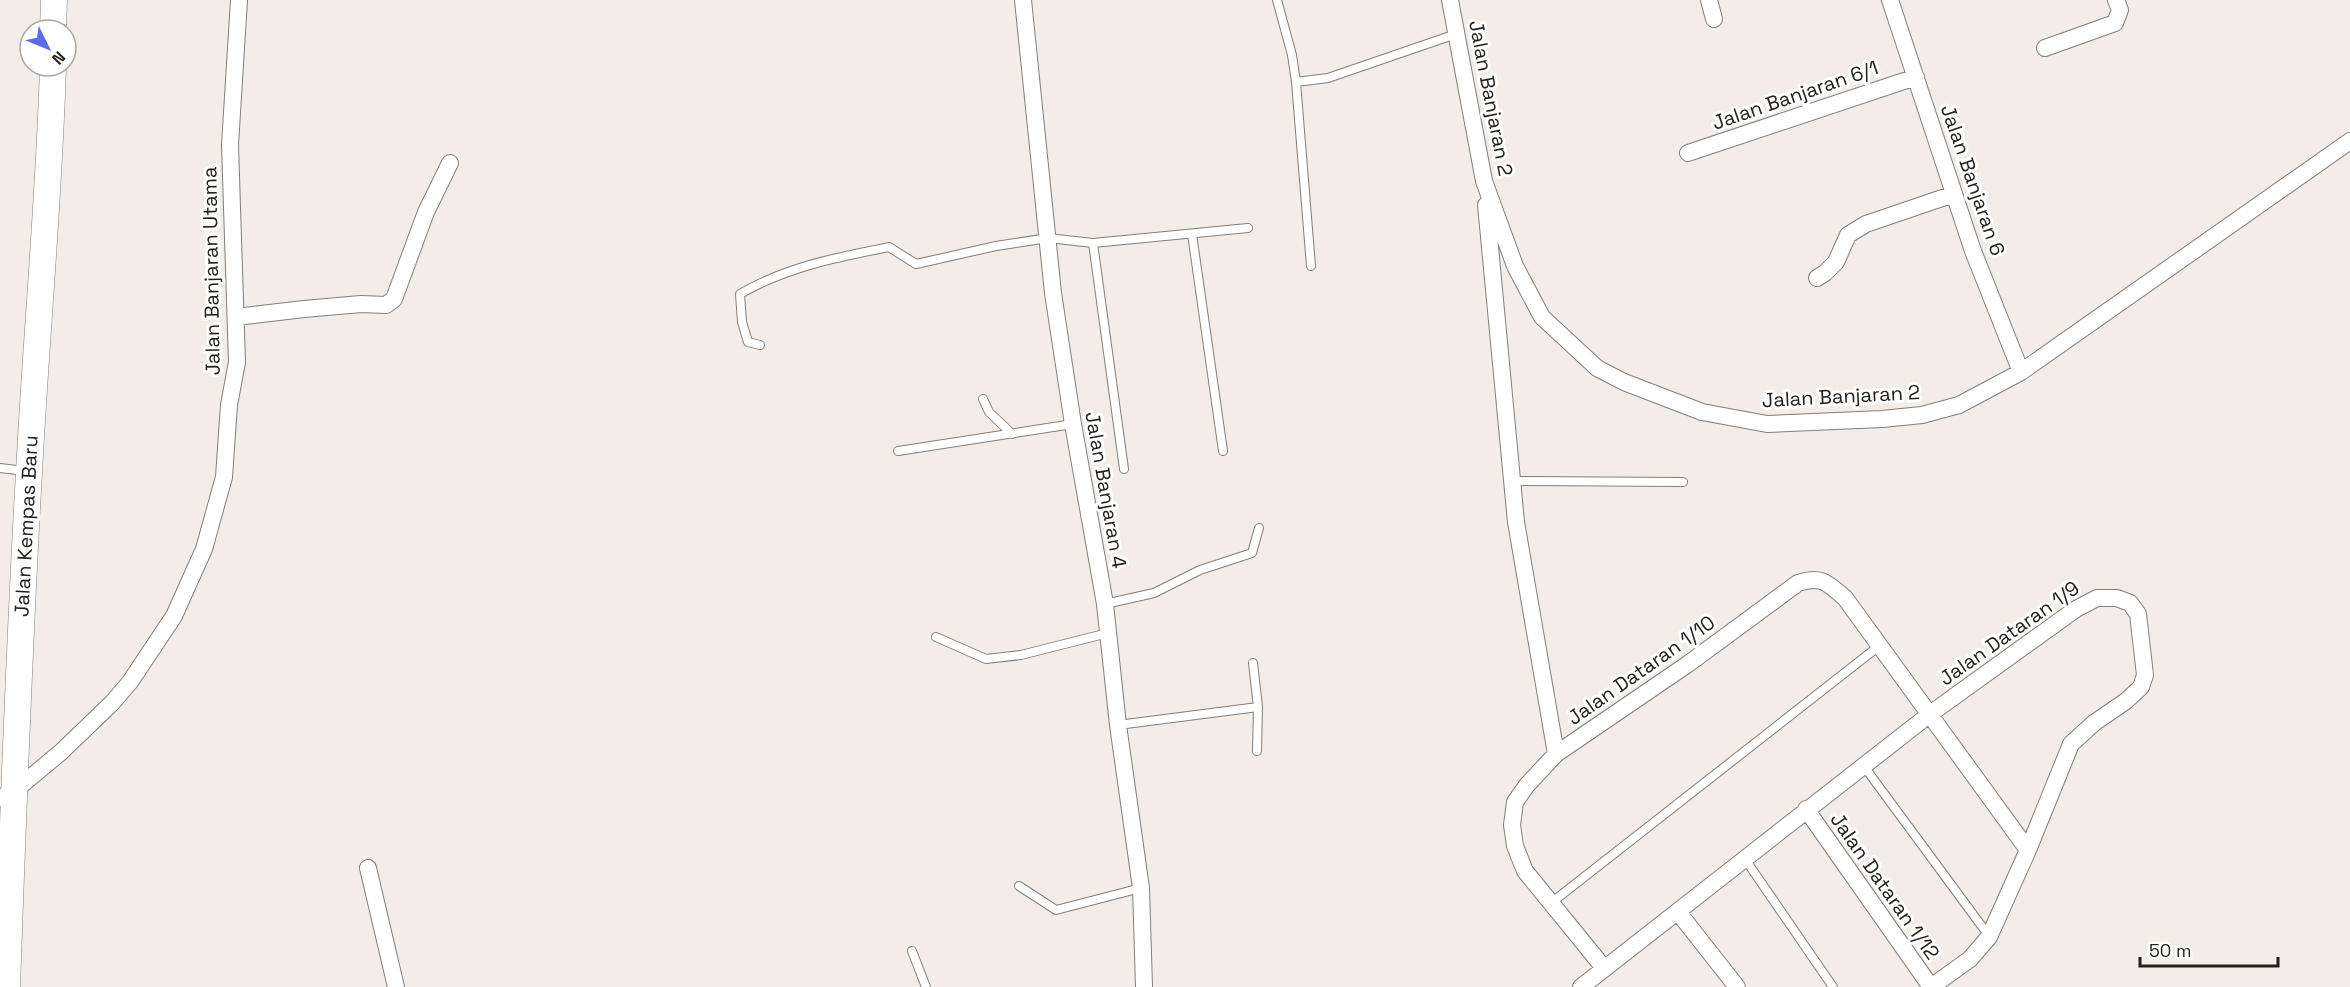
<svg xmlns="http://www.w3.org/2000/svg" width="2350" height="987" font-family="'Space Grotesk',sans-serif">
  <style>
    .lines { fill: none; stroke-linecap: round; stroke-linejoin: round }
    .service-casing { stroke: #847e79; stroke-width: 10 }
    .minor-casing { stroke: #847e79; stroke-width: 18 }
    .primary-casing { stroke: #847e79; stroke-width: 27 }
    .service { stroke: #fff; stroke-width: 8 }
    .minor { stroke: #fff; stroke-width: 16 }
    .primary { stroke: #fff; stroke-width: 26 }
    .labels { text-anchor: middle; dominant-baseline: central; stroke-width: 6; stroke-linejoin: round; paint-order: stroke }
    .street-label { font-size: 20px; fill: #23201e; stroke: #fff }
  </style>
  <rect width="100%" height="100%" fill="#f3ece7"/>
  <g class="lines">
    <!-- service casing -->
    <g class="service-casing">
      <path id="service" d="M1277 0 1292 55 1296 82 1328 78 1456 34
        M1296 82 1311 266
        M1192 234 1223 451
        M1093 243 1124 469
        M760 345 748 342 742 322 740 294C786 267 838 257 889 247L916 264 996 246 1048 238 1093 243 1248 228
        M983 399 989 412 1012 434
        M898 451 1073 424
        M0 468 25 471
        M1513 481 1683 482
        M1105 604 1154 593 1200 570 1252 553 1259 528
        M936 637 986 659 1021 655 1108 633
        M1253 663 1258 707
        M1118 725 1258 707 1257 751
        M1863 765 1989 936
        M1745 859 1833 987
        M1019 886 1056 910 1141 888
        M1551 903 1879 646
        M912 951 926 987"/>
    </g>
    <!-- minor casing -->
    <g class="minor-casing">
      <path id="minor" d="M1023 0 1053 293 1073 424 1105 604 1118 725 1141 888 1144 987
        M1450 0 1484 181 1515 266 1542 317 1597 368 1624 382 1702 412 1767 424 1882 419 1922 415 1959 405 2021 372 2350 141
        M1709 0 1714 19
        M1890 0 1973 251 2021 372
        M2045 48 2115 23 2120 10 2116 0
        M1688 153 1916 77
        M1486 205 1516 522 1556 754
        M1817 278 1825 273 1836 262 1848 235 1866 224 1954 194
        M236 317 304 309 361 304 386 305 394 299 426 212 450 163
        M0 798 13 792 61 752 112 703 130 682 174 616 204 549 224 477 229 405 237 362 230 145 239 0
        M1806 809 1931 987
        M368 868 396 987
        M1678 912 1737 987
        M1604 968 1525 871 1515 846 1512 825 1515 802 1527 785 1556 754 1688 664 1798 583C1822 575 1827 583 1845 598L2028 850
        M1581 987 1930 714 2076 609 2097 598H2117L2130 603 2138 614 2145 675 2141 687 2126 701 2094 723 2071 744 2028 850 1989 937 1970 959 1931 987"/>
    </g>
    <!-- primary casing -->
    <g class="primary-casing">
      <path id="primary" d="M53 30 54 0
        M7 987C13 816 19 644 29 473 36 337 49 202 53 66"/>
    </g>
    <!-- service -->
    <use href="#service" class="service"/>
    <!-- minor -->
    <use href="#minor" class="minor"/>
    <!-- primary -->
    <use href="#primary" class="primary"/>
  </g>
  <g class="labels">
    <!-- street labels -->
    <g class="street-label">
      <text transform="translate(1795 95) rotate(-19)">Jalan Banjaran 6/1</text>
      <text transform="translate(1491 98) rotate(79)">Jalan Banjaran 2</text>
      <text transform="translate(1973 180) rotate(71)">Jalan Banjaran 6</text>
      <text transform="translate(211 271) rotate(-91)">Jalan Banjaran Utama</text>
      <text transform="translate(1841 396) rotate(-3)">Jalan Banjaran 2</text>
      <text transform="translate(1106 490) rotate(80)">Jalan Banjaran 4</text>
      <text transform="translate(26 526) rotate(-87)">Jalan Kempas Baru</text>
      <text transform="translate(2009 633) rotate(-35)">Jalan Dataran 1/9</text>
      <text transform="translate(1641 670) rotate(-35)">Jalan Dataran 1/10</text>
      <text transform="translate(1885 886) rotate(55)">Jalan Dataran 1/12</text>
    </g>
  </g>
  <!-- north arrow -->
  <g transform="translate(48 48) rotate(133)"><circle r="28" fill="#ffffff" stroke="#a7a6a5" stroke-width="1.5"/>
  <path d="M0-4.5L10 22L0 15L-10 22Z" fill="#5a6de4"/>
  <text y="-9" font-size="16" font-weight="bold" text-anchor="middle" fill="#23201e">N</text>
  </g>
  <!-- scale -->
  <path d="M2140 957v9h138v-9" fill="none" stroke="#23201e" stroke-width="3"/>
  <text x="2149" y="957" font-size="18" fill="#23201e" stroke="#ffffff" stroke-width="4.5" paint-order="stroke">50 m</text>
</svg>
